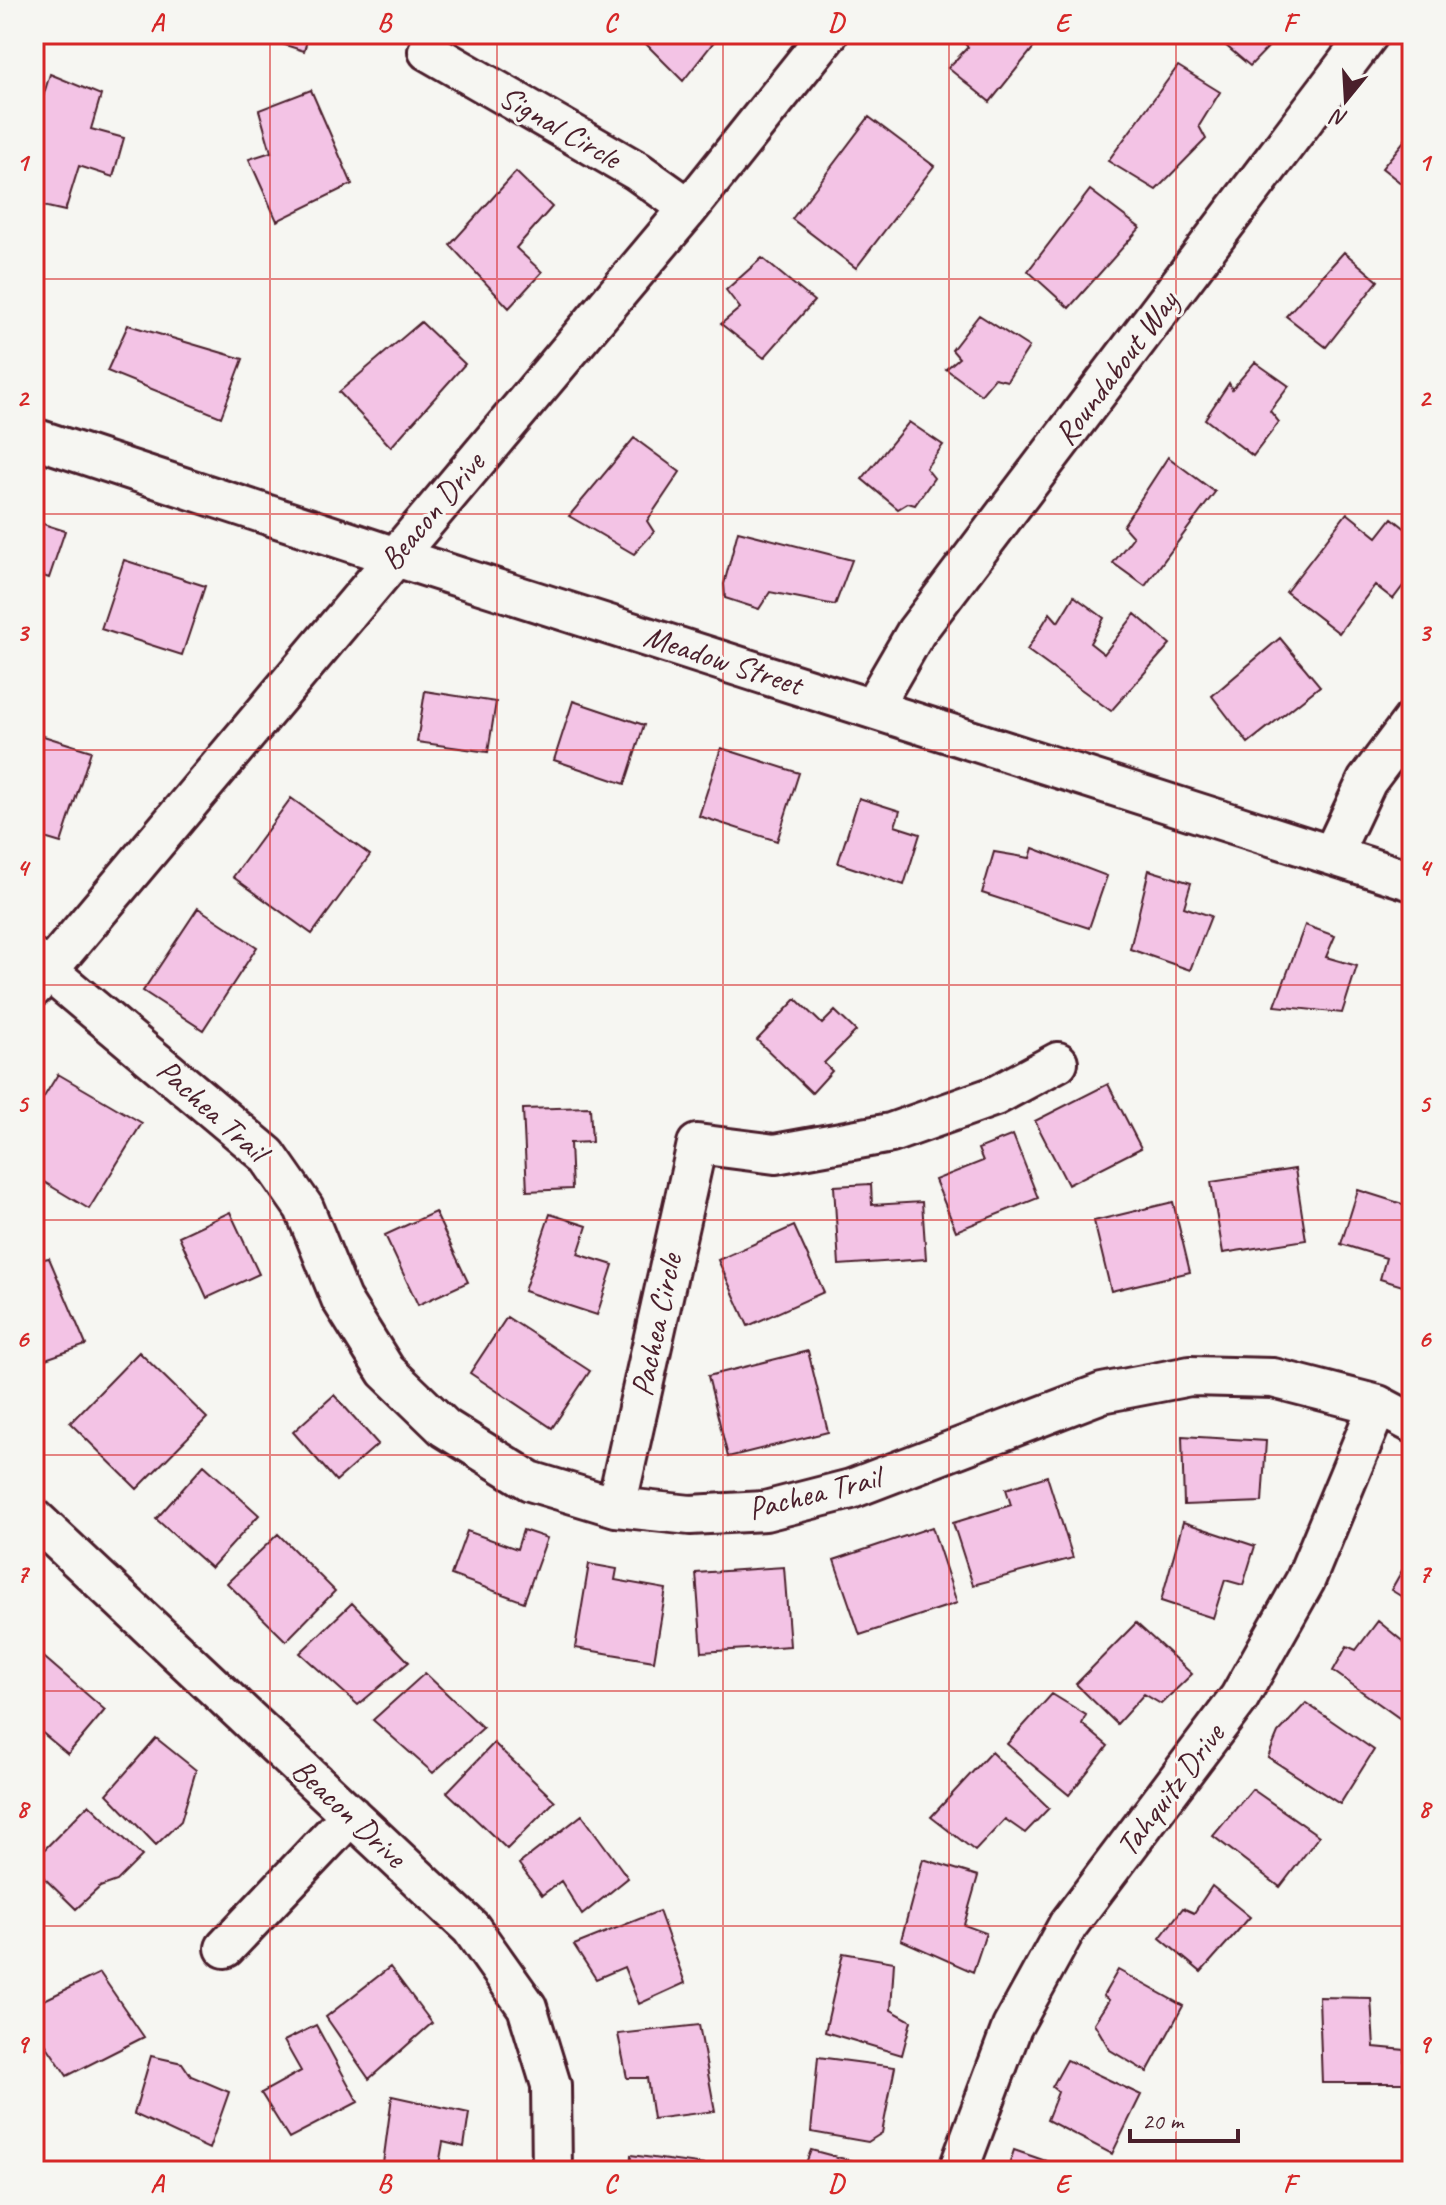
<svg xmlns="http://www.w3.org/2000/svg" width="1446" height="2205" font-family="Caveat,sans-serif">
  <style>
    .building { fill: #f3c3e5; stroke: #4a1f2b; stroke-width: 2 }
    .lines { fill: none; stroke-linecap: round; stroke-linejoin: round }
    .minor-casing { stroke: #4a1f2b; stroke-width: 44 }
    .minor { stroke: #f6f6f2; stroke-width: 38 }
    .grid { fill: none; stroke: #d62828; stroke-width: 2; stroke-opacity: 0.55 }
    .labels { text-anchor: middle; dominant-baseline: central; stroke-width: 6; stroke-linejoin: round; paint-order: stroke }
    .street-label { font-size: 32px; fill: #4a1f2b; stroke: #f6f6f2 }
    .neatline { fill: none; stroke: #d62828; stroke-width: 3 }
    .grid-label { font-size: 26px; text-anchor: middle; font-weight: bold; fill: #d62828 }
  </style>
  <rect width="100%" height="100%" fill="#f6f6f2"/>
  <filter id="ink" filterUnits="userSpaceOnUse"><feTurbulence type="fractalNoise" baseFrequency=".0125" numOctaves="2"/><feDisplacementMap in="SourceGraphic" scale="16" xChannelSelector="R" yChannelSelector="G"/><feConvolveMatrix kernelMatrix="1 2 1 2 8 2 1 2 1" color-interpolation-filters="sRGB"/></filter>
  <g filter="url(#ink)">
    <!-- building -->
    <path class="building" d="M251 34H309L304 51Z
      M636 34H720L683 81Z
      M956 34H1040L1043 36 990 102 948 68 968 47Z
      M1222 34H1281L1250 66 1218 39Z
      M1178 66 1220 92 1199 126 1206 139 1156 190 1108 161Z
      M50 74 101 95 91 129 124 138 113 177 79 166 65 211 34 204V126Z
      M311 90 352 184 277 221 249 159 271 152 259 110Z
      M869 117 934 166 856 268 792 219Z
      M1412 131V192L1382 168Z
      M516 172 552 207 516 248 542 272 509 308 450 245Z
      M1090 190 1140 228 1069 308 1028 271Z
      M1344 252 1378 281 1326 347 1286 316Z
      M762 258 814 301 764 358 721 324 740 308 726 290Z
      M979 315 1029 347 1007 381 995 378 981 395 946 369 959 358 952 350Z
      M421 322 465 364 391 447 339 392Z
      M128 325 243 359 221 417 107 371Z
      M1255 362 1289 386 1270 411 1279 422 1253 456 1205 419 1229 383 1232 389Z
      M909 422 943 445 926 468 934 478 915 505 908 503 898 509 862 479Z
      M634 438 680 472 647 521 654 532 634 554 569 516Z
      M1168 457 1215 492 1145 586 1113 563 1133 537 1123 526Z
      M1347 513 1377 537 1392 518 1412 534V574L1393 599 1375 585 1339 633 1286 592Z
      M34 521 65 531 49 578 34 573Z
      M738 531 852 560 835 605 770 592 759 609 725 598 724 584Z
      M124 560 205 586 182 655 101 629Z
      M1074 596 1104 618 1090 643 1104 654 1135 614 1170 644 1111 711 1027 650 1050 613 1058 622Z
      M1280 638 1320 686 1248 743 1212 696Z
      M425 691 496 702 488 752 417 742Z
      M573 701 644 725 625 784 554 760Z
      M34 733 91 751 61 843 34 835Z
      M721 748 799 773 777 841 699 816Z
      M291 798 370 855 312 934 233 877Z
      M859 798 900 811 895 826 920 834 904 885 838 863Z
      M1033 848 1107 876 1089 928 982 893 994 852 1030 858Z
      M1149 870 1191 883 1184 907 1211 916 1190 970 1130 949Z
      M198 908 257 947 203 1030 143 991Z
      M1305 925 1335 936 1326 957 1357 966 1342 1013 1275 1006Z
      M796 999 822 1024 835 1011 856 1031 824 1063 832 1071 812 1093 757 1040Z
      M58 1074 142 1123 89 1209 34 1176V1113Z
      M1108 1084 1141 1148 1068 1185 1035 1121Z
      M590 1107 592 1142 570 1143 572 1189 527 1191 523 1109Z
      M1013 1135 1038 1198 956 1231 935 1180 983 1161 978 1149Z
      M1295 1169 1306 1240 1223 1253 1211 1182Z
      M871 1184 872 1205 922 1202 926 1259 839 1265 834 1186Z
      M1358 1190 1412 1207V1289L1380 1279 1386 1258 1341 1244Z
      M1173 1202 1190 1272 1111 1291 1094 1221Z
      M230 1212 259 1274 207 1298 179 1236Z
      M435 1212 468 1282 418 1305 385 1235Z
      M550 1214 587 1226 578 1254 613 1265 597 1315 524 1291Z
      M794 1226 824 1292 748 1326 718 1260Z
      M49 1258 86 1345 34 1363V1261Z
      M507 1317 590 1371 552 1428 470 1373Z
      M808 1351 828 1432 728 1457 708 1376Z
      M139 1352 207 1418 137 1489 70 1423Z
      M334 1395 378 1444 336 1481 293 1432Z
      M1182 1436 1266 1441 1262 1502 1184 1505Z
      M204 1465 259 1515 211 1568 156 1519Z
      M1047 1476 1073 1558 973 1585 953 1523 1011 1505 1006 1489Z
      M1183 1522 1255 1546 1243 1585 1225 1580 1213 1618 1161 1601Z
      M932 1527 957 1603 860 1635 834 1560Z
      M523 1530 547 1538 524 1602 451 1575 467 1531 517 1549Z
      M278 1534 335 1591 286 1641 227 1583Z
      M1412 1553V1603L1391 1590Z
      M589 1564 617 1569 615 1580 666 1589 654 1661 575 1648Z
      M784 1567 790 1646 702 1652 696 1573Z
      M352 1603 409 1662 358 1705 300 1653Z
      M1378 1621 1412 1649V1705L1402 1720 1333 1671 1347 1646 1356 1650Z
      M1136 1623 1192 1674 1161 1704 1144 1694 1117 1724 1076 1684Z
      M38 1652 105 1710 68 1754 34 1726V1657Z
      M425 1673 483 1728 433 1773 373 1720Z
      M1052 1694 1086 1715 1082 1724 1108 1746 1069 1795 1007 1744Z
      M1306 1703 1374 1750 1340 1804 1268 1757 1278 1733Z
      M156 1738 196 1770 181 1821 156 1845 107 1794Z
      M494 1743 555 1801 507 1849 447 1792Z
      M991 1752 1049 1808 1025 1833 1005 1819 975 1851 931 1817Z
      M1252 1789 1319 1836 1280 1887 1213 1836Z
      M89 1804 142 1856 117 1881 100 1887 76 1909 34 1868V1860Z
      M582 1815 628 1878 582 1915 561 1881 542 1895 519 1864Z
      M923 1859 978 1876 964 1925 986 1933 973 1972 901 1940Z
      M1212 1886 1250 1917 1201 1972 1160 1938 1183 1908 1194 1913Z
      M659 1911 685 1983 639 2004 624 1967 596 1979 574 1945Z
      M843 1953 894 1962 891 2010 911 2021 902 2055 825 2032Z
      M390 1967 432 2023 369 2079 326 2017Z
      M1118 1970 1183 2006 1147 2072 1110 2050 1094 2023 1109 2000 1103 1996Z
      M100 1973 144 2037 67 2076 34 2027V2005Z
      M1319 1997 1371 1998 1374 2047 1405 2050 1403 2083H1322Z
      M316 2025 358 2102 289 2138 261 2093 301 2071 284 2041Z
      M699 2025 715 2111 653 2119 647 2078H627L618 2034Z
      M151 2056 182 2063 191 2076 229 2092 209 2149 134 2114Z
      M818 2057 895 2067 882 2133 868 2142 811 2132Z
      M1067 2060 1141 2095 1112 2154 1047 2120 1058 2092 1052 2087Z
      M392 2096 469 2113 464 2147 443 2142 438 2171H382Z
      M811 2150 867 2165 865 2171H803Z
      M1014 2150 1075 2171H1007Z
      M631 2155 713 2166 712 2171H630Z"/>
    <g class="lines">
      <!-- minor casing -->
      <g class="minor-casing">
        <path id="minor" d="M428 51 637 171 689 208
          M34 438 393 556 1412 881
          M872 708 916 632 1369 34
          M1332 855 1367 781 1412 721
          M34 959 267 1155 304 1208 341 1299 386 1371 445 1428 530 1481 616 1507 690 1515 765 1511 851 1489 1102 1393 1190 1376 1273 1378 1378 1405 1412 1423
          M34 987 689 208 828 34
          M616 1507 697 1144 775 1154 891 1133 995 1096 1058 1062
          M34 1518 471 1928 527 2007 551 2085 552 2171
          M225 1948 351 1815
          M958 2171 1012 2027 1068 1925 1239 1698 1305 1581 1378 1405"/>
      </g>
      <!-- minor -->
      <use href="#minor" class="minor"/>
    </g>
  </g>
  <!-- grid -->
  <path class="grid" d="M270 34V2171M497 34V2171M723 34V2171M949 34V2171M1176 34V2171M34 279H1412M34 514H1412M34 750H1412M34 985H1412M34 1220H1412M34 1455H1412M34 1691H1412M34 1926H1412"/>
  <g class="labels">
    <!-- street labels -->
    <g class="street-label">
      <text transform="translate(560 127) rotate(30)">Signal Circle</text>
      <text transform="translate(1116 368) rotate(-53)">Roundabout Way</text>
      <text transform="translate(432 511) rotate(-50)">Beacon Drive</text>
      <text transform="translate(723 660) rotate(18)">Meadow Street</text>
      <text transform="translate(212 1110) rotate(42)">Pachea Trail</text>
      <text transform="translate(656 1325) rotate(-78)">Pachea Circle</text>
      <text transform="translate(814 1493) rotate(-14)">Pachea Trail</text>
      <text transform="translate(1170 1790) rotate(-53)">Tahquitz Drive</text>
      <text transform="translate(349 1813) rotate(43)">Beacon Drive</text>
    </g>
  </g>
  <!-- margin -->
  <rect width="1446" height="2205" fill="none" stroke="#f6f6f2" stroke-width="88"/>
  <!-- north arrow -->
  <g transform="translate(1346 100) rotate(198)" stroke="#f6f6f2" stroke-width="6" paint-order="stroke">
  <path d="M0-6L14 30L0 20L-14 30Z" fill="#4a1f2b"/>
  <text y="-12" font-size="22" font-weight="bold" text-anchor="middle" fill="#4a1f2b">N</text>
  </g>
  <!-- scale -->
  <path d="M1130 2129v12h108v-12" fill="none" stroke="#4a1f2b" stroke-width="4"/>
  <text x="1142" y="2129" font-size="24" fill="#4a1f2b" stroke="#f6f6f2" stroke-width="6" paint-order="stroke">20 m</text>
  <rect x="44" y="44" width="1358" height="2117" class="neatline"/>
  <g class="grid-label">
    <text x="157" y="31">A</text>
    <text x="384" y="31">B</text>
    <text x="610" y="31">C</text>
    <text x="836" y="31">D</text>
    <text x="1062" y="31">E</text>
    <text x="1289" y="31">F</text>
    <text x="22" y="171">1</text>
    <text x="1424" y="171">1</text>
    <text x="22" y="406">2</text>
    <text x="1424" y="406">2</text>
    <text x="22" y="641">3</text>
    <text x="1424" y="641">3</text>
    <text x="22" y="876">4</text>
    <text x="1424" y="876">4</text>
    <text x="22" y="1112">5</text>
    <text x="1424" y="1112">5</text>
    <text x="22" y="1347">6</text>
    <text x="1424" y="1347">6</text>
    <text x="22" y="1582">7</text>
    <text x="1424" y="1582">7</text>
    <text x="22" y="1817">8</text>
    <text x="1424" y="1817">8</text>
    <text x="22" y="2052">9</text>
    <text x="1424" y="2052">9</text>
    <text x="157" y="2192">A</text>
    <text x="384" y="2192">B</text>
    <text x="610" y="2192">C</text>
    <text x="836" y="2192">D</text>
    <text x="1062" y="2192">E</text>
    <text x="1289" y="2192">F</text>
  </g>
</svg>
